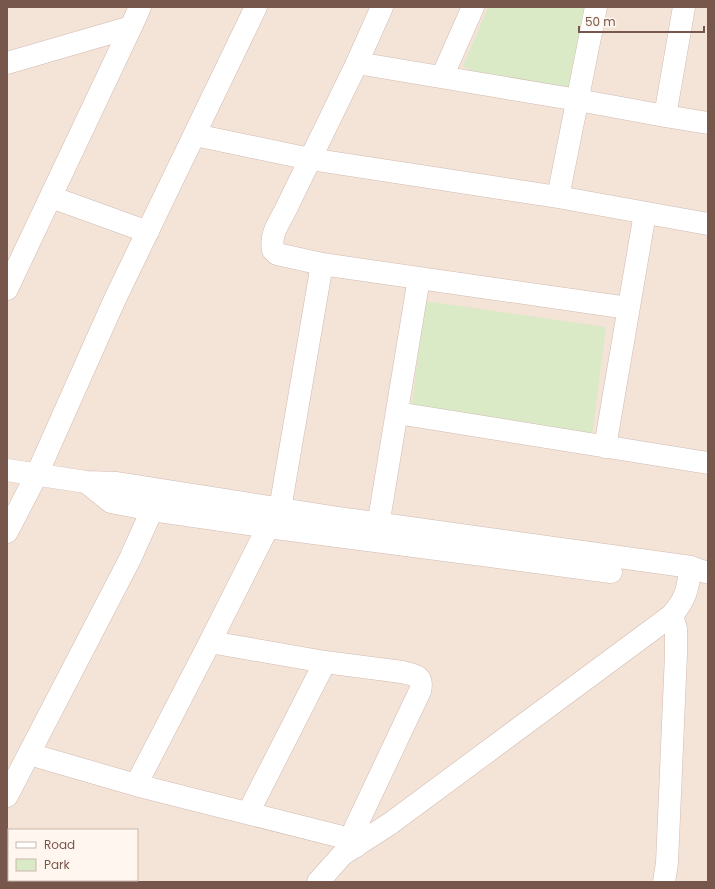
<svg xmlns="http://www.w3.org/2000/svg" width="715" height="889" font-family="Poppins,sans-serif">
  <style>
    .residential { fill: #f4e3d7; fill-rule: evenodd }
    .green { fill: #daeac7 }
    .lines { fill: none; stroke-linecap: round; stroke-linejoin: round }
    .minor-casing { stroke: #d1bbb1; stroke-width: 23 }
    .minor { stroke: #fff; stroke-width: 22 }
  </style>
  <rect width="100%" height="100%" fill="#fcf2e9"/>
  <!-- residential -->
  <path class="residential" d="M7 7H708V882H7ZM9 830H137V880H9Z"/>
  <!-- green -->
  <path class="green" d="M488 7H588L571 93 486 79 463 66Z
    M425 301 606 327 592 435 411 411Z"/>
  <g class="lines">
    <!-- minor casing -->
    <g class="minor-casing">
      <path id="minor" d="M382 7 357 63 285 211C278 224 270 235 273 250L277 254 322 264 628 308
        M131 27 140 7
        M7 63 131 27 7 289
        M357 63 578 100 665 116 708 123
        M442 77 473 7
        M665 116 684 7
        M195 135 310 159 558 197 708 224
        M51 197 148 232
        M558 197 596 7
        M397 413 708 463
        M605 447 645 213
        M7 470 86 482 117 483 332 517 691 567 705 572
        M86 482 111 502 152 510 268 527 611 572
        M280 509 322 264
        M7 532 37 474 115 299 256 7
        M376 538 419 278
        M210 642 325 662 402 672C414 675 424 675 420 691L350 839
        M29 754 136 785 350 839 355 847
        M136 785 210 642 268 527
        M7 796 130 559 152 510
        M248 813 325 662
        M7 851 9 852
        M116 880 124 882
        M71 882 72 880
        M318 882 343 854 391 823 672 615C687 597 687 590 691 567
        M664 882 667 863 676 654V629L672 615"/>
    </g>
    <!-- minor -->
    <use href="#minor" class="minor"/>
  </g>
  <!-- border -->
  <rect width="715" height="889" fill="none" stroke="#77564c" stroke-width="16"/>
  <!-- legend -->
  <rect x="8" y="829" width="130" height="52" fill="#fff7ef" stroke="#c9b7ae"/>
  <rect x="16" y="842" width="20" height="6" fill="#ffffff" stroke="#c9b7ae"/>
  <text x="44" y="849" font-size="12" fill="#77564c">Road</text>
  <rect x="16" y="859" width="20" height="12" fill="#daeac7" stroke="#c9b7ae"/>
  <text x="44" y="869" font-size="12" fill="#77564c">Park</text>
  <!-- scale -->
  <path d="M579 26v6h125v-6" fill="none" stroke="#77564c" stroke-width="2"/>
  <text x="585" y="26" font-size="12" fill="#77564c" stroke="#fff7ef" stroke-width="3" paint-order="stroke">50 m</text>
</svg>
